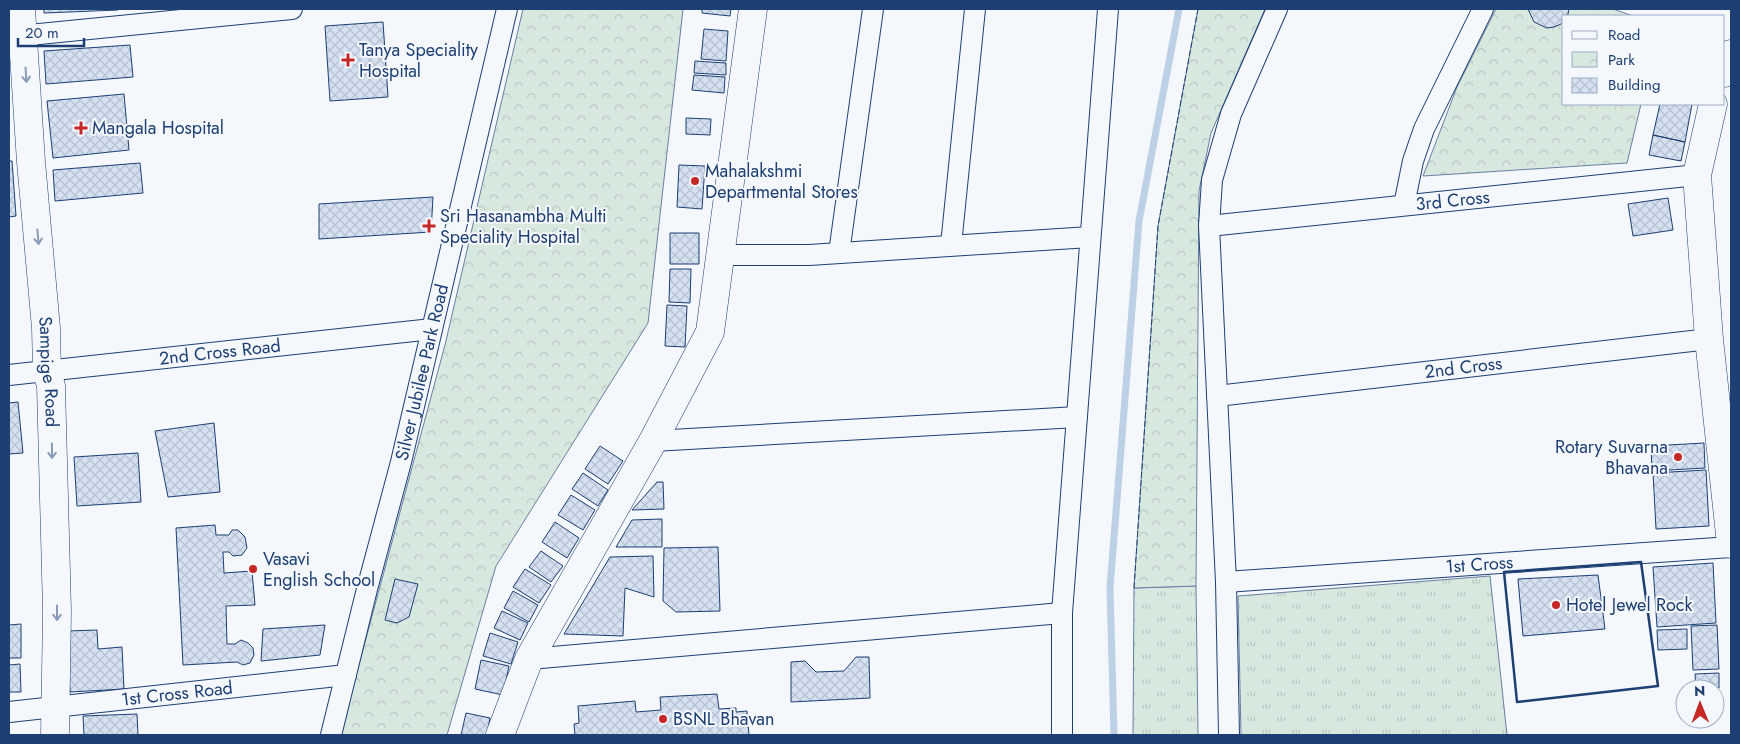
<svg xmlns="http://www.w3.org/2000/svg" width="1740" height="744" font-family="Jost,sans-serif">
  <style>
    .grass { fill: url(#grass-tufts); stroke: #687fa3 }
    .park { fill: url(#park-crowns); stroke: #687fa3 }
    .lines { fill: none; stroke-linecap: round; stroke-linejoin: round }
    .stream { stroke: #bed0e5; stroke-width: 7 }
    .building { fill: url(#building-cross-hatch); stroke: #1d3f73 }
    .street-casing { stroke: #1d3f73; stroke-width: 22 }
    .secondary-casing { stroke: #1d3f73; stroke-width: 29 }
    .street { stroke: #f4f7fb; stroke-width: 20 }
    .secondary { stroke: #f4f7fb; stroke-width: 28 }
    .fence { stroke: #1d3f73; stroke-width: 1; stroke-dasharray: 6 2.5; stroke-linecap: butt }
    .wall { stroke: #1d3f73; stroke-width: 2.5 }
    .oneway { stroke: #889bb7 }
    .poi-dot { fill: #c62828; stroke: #f4f7fb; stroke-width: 2 }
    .labels { text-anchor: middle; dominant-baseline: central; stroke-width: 4; stroke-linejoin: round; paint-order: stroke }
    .poi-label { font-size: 18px; fill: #1d3f73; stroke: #f4f7fb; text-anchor: start }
    .street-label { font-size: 18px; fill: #1d3f73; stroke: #f4f7fb }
  </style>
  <defs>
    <pattern id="grass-tufts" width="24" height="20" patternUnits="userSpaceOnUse" patternTransform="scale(1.25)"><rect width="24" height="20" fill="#d7e8df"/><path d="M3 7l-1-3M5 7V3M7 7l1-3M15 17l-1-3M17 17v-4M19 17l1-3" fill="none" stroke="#b8c8c3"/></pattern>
    <pattern id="park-crowns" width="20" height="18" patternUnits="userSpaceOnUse" patternTransform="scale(1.25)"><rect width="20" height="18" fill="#d7e8df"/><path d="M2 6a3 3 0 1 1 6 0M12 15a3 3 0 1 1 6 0" fill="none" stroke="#b8c8c3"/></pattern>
    <pattern id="building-cross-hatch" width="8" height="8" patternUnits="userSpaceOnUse" patternTransform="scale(1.25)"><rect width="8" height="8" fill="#d5e0f0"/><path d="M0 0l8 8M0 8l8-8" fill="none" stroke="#b6c1d1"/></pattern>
  </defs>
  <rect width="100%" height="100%" fill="#f4f7fb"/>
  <!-- grass -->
  <path class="grass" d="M1490 576 1507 735H1241L1238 596Z
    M1196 586 1198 735H1133L1134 588Z"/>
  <!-- park -->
  <path class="park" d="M523 9H683L648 323 496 566 447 735H340L445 345Z
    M1198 9H1265L1211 133 1199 191 1196 586 1134 588 1158 226Z
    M1496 9H1613L1633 16H1564V104H1641L1627 163 1423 176 1457 87Z"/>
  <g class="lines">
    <!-- stream -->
    <path class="stream" d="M1114 735 1110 588 1139 221 1179 9"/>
  </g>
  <!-- building -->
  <path class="building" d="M44 9H118V10L44 13Z
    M702 9H731L730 16 702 13Z
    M1528 9H1569L1568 14 1567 16H1564V21L1561 24 1554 27 1547 28 1534 22Z
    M383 22 388 97 330 101 325 26Z
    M704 29 728 31 726 61 701 59Z
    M130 45 133 77 46 84 44 51Z
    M695 61 726 63V75L694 73Z
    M694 75 725 77 724 93 692 90Z
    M124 94 129 150 53 158 47 101Z
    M1660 104H1692L1685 142 1653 135Z
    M686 118 711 119 710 135 686 134Z
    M1653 135 1685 142 1681 161 1649 155Z
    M9 161H12L16 216 9 217Z
    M140 163 143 193 55 201 53 170Z
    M679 165 705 166 702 209 677 207Z
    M433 197 431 232 319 239V204Z
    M1668 198 1673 230 1633 236 1628 204Z
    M670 233H699V264H670Z
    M670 269H691L690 303 669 302Z
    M667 305 687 306 685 347 665 346Z
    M18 402 23 453 9 454V403Z
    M214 423 220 492 168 497 155 431Z
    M1704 443 1705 468 1652 471 1651 446Z
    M600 446 623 461 608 484 585 469Z
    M138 453 141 502 77 506 74 457Z
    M1706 470 1709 526 1656 529 1653 473Z
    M583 473 608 490 598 506 572 489Z
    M657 482H663L664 509 632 510Z
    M571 495 595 510 583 530 558 515Z
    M662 519V547H616L632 520Z
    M555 522 579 538 567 558 542 542Z
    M215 525 216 535H229L232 530H238L245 537 247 548 242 555 233 556 229 552H223L224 573 252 571 255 605 226 606 227 644H235L241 640 248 643 253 648 254 655 250 663 243 665 237 662 183 665 176 528Z
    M718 547 720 611 676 612 663 601 664 548Z
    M541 551 563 566 551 582 529 567Z
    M653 556 654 597 625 588 623 636 564 634 610 557Z
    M1713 563 1716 623 1657 627 1653 567Z
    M525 569 551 585 539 603 513 587Z
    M1598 575 1605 629 1523 636 1518 579Z
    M395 579 418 584 409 617 397 623 385 620Z
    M513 591 538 605 529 622 504 608Z
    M502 611 528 623 520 640 494 628Z
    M21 624V658H9V625Z
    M325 625 320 655 261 661 263 629Z
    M1717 625 1719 669 1693 670 1691 626Z
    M1687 629V649L1658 650 1657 630Z
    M97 630 98 649 122 647 124 689 70 692 66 631Z
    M490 633 518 642 511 664 483 656Z
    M856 657H869L870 698 791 702V662L805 661 816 672 844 671Z
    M481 660 509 666 503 695 475 689Z
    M20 664 21 692H9V665Z
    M1719 673V688L1696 689 1695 674Z
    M717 694 719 709 736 708V712L747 711 749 735H575L574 724 579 723 578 706 635 701 636 712 661 710 660 697Z
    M466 713 490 718 487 735H461Z
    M137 714 138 735H84L83 716Z"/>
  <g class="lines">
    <!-- street casing -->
    <g class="street-casing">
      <g id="street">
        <path d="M9 37 292 9"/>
        <path d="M1404 205 1413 161 1424 129 1483 9"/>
        <path id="s1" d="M1209 226 1697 175"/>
        <path d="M951 245 975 9"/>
        <path d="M839 253 873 9"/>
        <path d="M720 255H809L1090 237"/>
        <path id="s2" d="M9 375 432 329"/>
        <path id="s3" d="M1217 396 1709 339"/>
        <path d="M653 441 1077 417"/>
        <path id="s4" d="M1226 582 1731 547"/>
        <path d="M529 659 1062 613"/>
        <path id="s5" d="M9 712 346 675"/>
        <path id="s6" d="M331 735 367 589 401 462 507 9"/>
        <path d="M1062 735V613L1108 9"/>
        <path d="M1229 735 1226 582 1209 226 1212 180 1231 114 1277 9"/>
      </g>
    </g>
    <!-- secondary casing -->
    <g class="secondary-casing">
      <g id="secondary">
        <path id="s7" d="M21 9 31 162 46 328 47 371 51 386 57 611 55 735"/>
        <path d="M1724 73 1731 54"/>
        <path d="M1713 104 1697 175 1709 339 1731 544"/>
        <path d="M500 735 529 659 653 441 710 332 753 9"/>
      </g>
    </g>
    <!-- street -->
    <use href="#street" class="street"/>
    <!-- secondary -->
    <use href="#secondary" class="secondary"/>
    <!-- fence -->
    <path class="fence" d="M1134 588 1158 226 1198 9"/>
    <!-- wall -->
    <path class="wall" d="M1641 562 1658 686 1517 702 1504 572Z"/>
  </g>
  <!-- one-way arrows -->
  <defs><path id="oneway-shaft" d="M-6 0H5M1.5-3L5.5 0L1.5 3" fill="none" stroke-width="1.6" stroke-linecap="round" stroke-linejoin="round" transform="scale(1.25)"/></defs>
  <g class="oneway">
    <use href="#oneway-shaft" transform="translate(26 75) rotate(86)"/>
    <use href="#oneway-shaft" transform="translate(38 237) rotate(85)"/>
    <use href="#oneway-shaft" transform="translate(52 451) rotate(89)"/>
    <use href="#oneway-shaft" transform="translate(57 613) rotate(90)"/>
  </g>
  <!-- markers -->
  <g class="poi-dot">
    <path d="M345.5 52.5h5v5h5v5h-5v5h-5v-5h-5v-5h5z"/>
    <path d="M78.5 120.5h5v5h5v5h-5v5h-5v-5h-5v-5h5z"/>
    <circle cx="695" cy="181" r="5"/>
    <path d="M426.5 218.5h5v5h5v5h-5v5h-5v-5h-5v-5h5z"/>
    <circle cx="1678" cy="457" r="5"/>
    <circle cx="253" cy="569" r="5"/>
    <circle cx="1556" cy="605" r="5"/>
    <circle cx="663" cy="719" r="5"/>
  </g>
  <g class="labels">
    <!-- poi labels -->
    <g class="poi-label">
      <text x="359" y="50">Tanya Speciality<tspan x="359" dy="21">Hospital</tspan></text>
      <text x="92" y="128">Mangala Hospital</text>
      <text x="705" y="171">Mahalakshmi<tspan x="705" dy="21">Departmental Stores</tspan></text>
      <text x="440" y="216">Sri Hasanambha Multi<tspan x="440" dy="21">Speciality Hospital</tspan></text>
      <text x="1668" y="447" text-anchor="end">Rotary Suvarna<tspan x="1668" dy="21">Bhavana</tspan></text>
      <text x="263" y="559">Vasavi<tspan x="263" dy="21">English School</tspan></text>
      <text x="1566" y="605">Hotel Jewel Rock</text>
      <text x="673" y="719">BSNL Bhavan</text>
    </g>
    <!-- street labels -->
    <g class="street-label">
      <text stroke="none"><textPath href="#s1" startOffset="245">3rd Cross</textPath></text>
      <text stroke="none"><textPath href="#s2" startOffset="212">2nd Cross Road</textPath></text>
      <text stroke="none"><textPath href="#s3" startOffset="248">2nd Cross</textPath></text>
      <text stroke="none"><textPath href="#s7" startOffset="364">Sampige Road</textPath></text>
      <text stroke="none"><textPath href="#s6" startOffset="374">Silver Jubilee Park Road</textPath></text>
      <text stroke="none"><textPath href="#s4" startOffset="254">1st Cross</textPath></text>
      <text stroke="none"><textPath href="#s5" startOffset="169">1st Cross Road</textPath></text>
    </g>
  </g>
  <!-- border -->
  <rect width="1740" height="744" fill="none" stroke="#1d3f73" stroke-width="20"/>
  <!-- legend -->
  <rect x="1562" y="15" width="162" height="90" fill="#f4f7fb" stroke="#9eadc5"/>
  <rect x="1572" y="31" width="25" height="8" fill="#f4f7fb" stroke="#9eadc5"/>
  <text x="1608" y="40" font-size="15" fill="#1d3f73">Road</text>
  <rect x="1572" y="52" width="25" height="15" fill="url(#park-crowns)" stroke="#9eadc5"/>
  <text x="1608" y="65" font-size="15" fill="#1d3f73">Park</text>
  <rect x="1572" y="78" width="25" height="15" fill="url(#building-cross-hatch)" stroke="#9eadc5"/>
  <text x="1608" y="90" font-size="15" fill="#1d3f73">Building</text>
  <!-- north arrow -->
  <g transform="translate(1700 704) rotate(359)"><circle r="24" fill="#f4f7fb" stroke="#9eadc5"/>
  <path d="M0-4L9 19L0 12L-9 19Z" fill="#c62828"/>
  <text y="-8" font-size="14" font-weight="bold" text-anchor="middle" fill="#1d3f73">N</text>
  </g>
  <!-- scale -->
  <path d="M18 38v8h66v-8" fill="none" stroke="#1d3f73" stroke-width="2.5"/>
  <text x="25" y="38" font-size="15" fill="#1d3f73" stroke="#f4f7fb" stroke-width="4" paint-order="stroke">20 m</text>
</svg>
